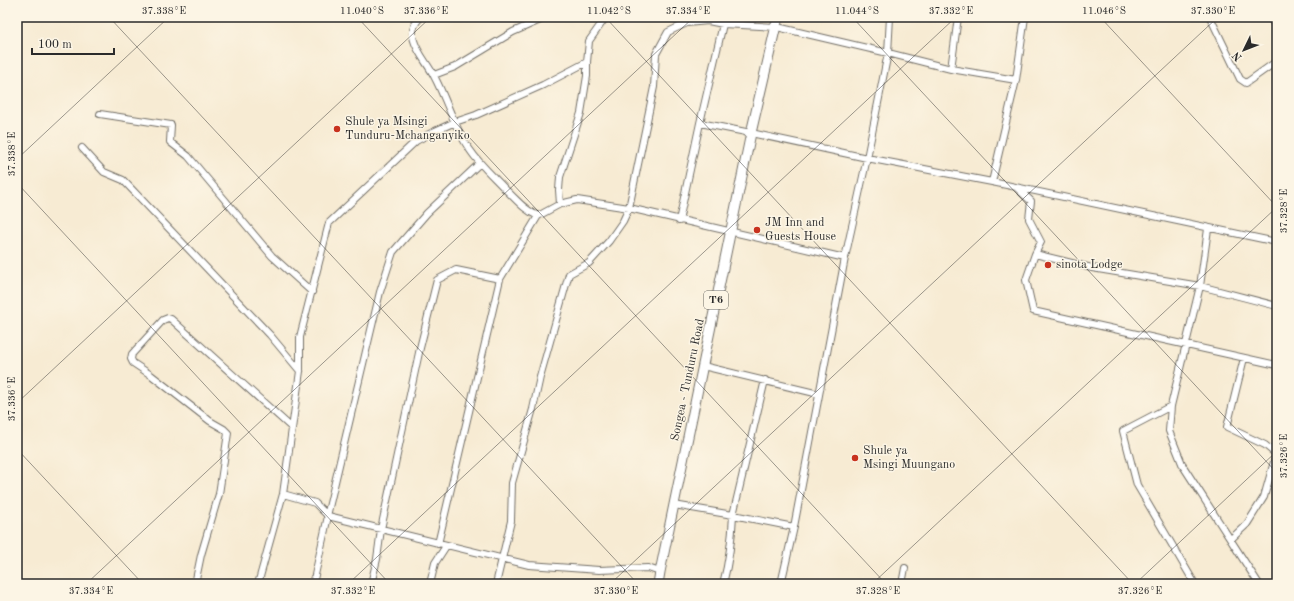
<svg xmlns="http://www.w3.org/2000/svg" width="1294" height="601" font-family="'Old Standard TT',serif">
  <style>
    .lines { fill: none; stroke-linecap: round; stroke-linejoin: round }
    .minor-casing { stroke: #726e66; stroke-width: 8 }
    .highway-casing { stroke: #726e66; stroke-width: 11 }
    .minor { stroke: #fff; stroke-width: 6 }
    .highway { stroke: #fff; stroke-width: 9 }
    .ticks { fill: none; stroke: #2b2b2b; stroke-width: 1; stroke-opacity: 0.45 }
    .poi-dot { fill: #c8321e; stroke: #fcf5e5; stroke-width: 1.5 }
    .labels { text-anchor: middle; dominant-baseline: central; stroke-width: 3; stroke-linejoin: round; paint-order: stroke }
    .shield { fill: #fcf5e5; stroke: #6a6863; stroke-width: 1 }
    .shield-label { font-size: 11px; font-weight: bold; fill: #2b2b2b }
    .poi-label { font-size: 12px; fill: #2b2b2b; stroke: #fcf5e5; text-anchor: start }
    .street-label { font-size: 12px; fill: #2b2b2b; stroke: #fcf5e5 }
    .neatline { fill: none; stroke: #2b2b2b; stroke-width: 1.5 }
    .ticks-label { font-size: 10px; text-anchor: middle; fill: #2b2b2b }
  </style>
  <rect width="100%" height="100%" fill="#fcf5e5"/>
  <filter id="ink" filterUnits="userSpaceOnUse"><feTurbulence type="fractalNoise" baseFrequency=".025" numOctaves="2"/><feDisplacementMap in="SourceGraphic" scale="8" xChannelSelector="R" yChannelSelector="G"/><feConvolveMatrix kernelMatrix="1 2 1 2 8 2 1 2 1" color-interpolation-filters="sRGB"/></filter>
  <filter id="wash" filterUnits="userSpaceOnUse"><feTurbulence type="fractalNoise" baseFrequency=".012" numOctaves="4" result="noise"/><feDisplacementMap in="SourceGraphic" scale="16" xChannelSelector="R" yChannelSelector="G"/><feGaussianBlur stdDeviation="0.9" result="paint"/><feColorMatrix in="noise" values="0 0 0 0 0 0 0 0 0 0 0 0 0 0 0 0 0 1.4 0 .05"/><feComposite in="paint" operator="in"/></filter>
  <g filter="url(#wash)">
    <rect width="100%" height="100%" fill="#f7ebd3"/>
  </g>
  <g filter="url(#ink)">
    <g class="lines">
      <!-- minor casing -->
      <g class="minor-casing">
        <path id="minor" d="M421 17C400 35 425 58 434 76 447 100 454 128 470 150 480 165 493 176 505 189 516 199 524 210 538 216L560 204 577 200 629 208 845 258
          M1210 17 1240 79 1246 83 1277 61
          M1270 17 1277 29
          M951 69 958 17
          M434 75 455 67 513 32 547 17
          M100 114 171 125 170 142 188 156 272 256 312 292
          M700 123 751 133 867 158 992 182 1277 242
          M82 148 104 172 123 180 270 335 300 371
          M992 182 1016 80 1025 17
          M1017 188 1031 201 1029 219 1041 242 1035 254 1026 280 1033 311 1277 365
          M560 204 559 190 560 177 581 113 587 76V62L589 41 606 17
          M679 221 700 123 723 24V17
          M1208 229 1200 286 1171 406 1169 431 1183 466 1259 584
          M1035 254 1092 268 1200 286 1277 306
          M1244 358 1227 427 1265 445 1277 455
          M703 366 819 394
          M1171 406 1123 431 1137 485 1195 584
          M283 494 315 503 328 516 529 565 599 570 648 568 660 572
          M674 505 733 515 794 527
          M327 516 380 292 393 252 427 213 480 163
          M1231 539 1247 524 1264 497 1277 451
          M438 544 500 279 538 216
          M195 584 201 555 219 494 228 433 224 429 210 421 151 375 133 363 131 359 132 354 163 320 168 318 171 319 292 428
          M258 584 283 494 300 371V337L329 223 416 141 433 132 455 122 476 115 543 85 587 62
          M313 584 328 516
          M371 584 377 559 381 529 420 348 437 280 456 270 500 279
          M430 584 435 563 446 546
          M496 584 511 521 512 483 533 409 540 377 569 274 589 263 609 241 623 221 629 208 654 87 656 54 668 32 687 23 708 21 723 24 777 27 888 53 951 69 1016 80
          M723 584C729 561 732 539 733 515L765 380
          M781 584 794 527 845 258 867 158 888 53 890 17
          M902 584 905 568"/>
      </g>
      <!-- highway casing -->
      <g class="highway-casing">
        <path id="highway" d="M658 584 660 572 751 133 778 17"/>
      </g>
      <!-- minor -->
      <use href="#minor" class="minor"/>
      <!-- highway -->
      <use href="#highway" class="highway"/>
    </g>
  </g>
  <!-- ticks -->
  <path class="ticks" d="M109 17 638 584M357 17 886 584M605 17 1133 584M852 17 1277 473M1100 17 1277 207M17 159 169 17M17 183 390 584M17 403 431 17M17 449 143 584M86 584 694 17M348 584 956 17M610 584 1218 17M872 584 1277 207M1135 584 1277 451"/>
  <!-- markers -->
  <g class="poi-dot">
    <circle cx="337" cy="129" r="4"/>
    <circle cx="757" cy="230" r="4"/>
    <circle cx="1048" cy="265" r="4"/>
    <circle cx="855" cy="458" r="4"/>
  </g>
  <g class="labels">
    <!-- shield labels -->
    <rect class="shield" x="704" y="291" width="24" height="18" rx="3"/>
    <g class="shield-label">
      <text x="716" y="300">T6</text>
    </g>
    <!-- poi labels -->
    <g class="poi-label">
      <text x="345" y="122">Shule ya Msingi<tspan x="345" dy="14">Tunduru-Mchanganyiko</tspan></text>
      <text x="765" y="223">JM Inn and<tspan x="765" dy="14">Guests House</tspan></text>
      <text x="1056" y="265">sinota Lodge</text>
      <text x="863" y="451">Shule ya<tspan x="863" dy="14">Msingi Muungano</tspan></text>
    </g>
    <!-- street labels -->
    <g class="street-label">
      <text transform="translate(688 380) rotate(-78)">Songea - Tunduru Road</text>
    </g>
  </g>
  <!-- margin -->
  <rect width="1294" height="601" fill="none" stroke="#fcf5e5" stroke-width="44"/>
  <!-- north arrow -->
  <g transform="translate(1244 50) rotate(227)" stroke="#fcf5e5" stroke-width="3" paint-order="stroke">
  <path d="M0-3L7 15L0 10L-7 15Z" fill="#2b2b2b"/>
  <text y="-6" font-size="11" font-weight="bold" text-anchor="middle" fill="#2b2b2b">N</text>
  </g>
  <!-- scale -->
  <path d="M32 48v6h82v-6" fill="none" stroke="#2b2b2b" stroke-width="2"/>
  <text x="38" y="48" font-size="12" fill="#2b2b2b" stroke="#fcf5e5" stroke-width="3" paint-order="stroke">100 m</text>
  <rect x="22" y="22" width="1250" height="557" class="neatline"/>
  <g class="ticks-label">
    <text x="164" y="14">37.338°E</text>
    <text x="362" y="14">11.040°S</text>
    <text x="426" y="14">37.336°E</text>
    <text x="609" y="14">11.042°S</text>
    <text x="688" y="14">37.334°E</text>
    <text x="857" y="14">11.044°S</text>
    <text x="951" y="14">37.332°E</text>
    <text x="1104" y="14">11.046°S</text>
    <text x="1213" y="14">37.330°E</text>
    <text transform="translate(11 154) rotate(-90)" y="4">37.338°E</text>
    <text transform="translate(1283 211) rotate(-90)" y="4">37.328°E</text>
    <text transform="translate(11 399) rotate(-90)" y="4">37.336°E</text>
    <text transform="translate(1283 456) rotate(-90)" y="4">37.326°E</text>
    <text x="91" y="594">37.334°E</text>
    <text x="353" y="594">37.332°E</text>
    <text x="616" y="594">37.330°E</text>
    <text x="878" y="594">37.328°E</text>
    <text x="1140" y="594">37.326°E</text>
  </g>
</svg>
